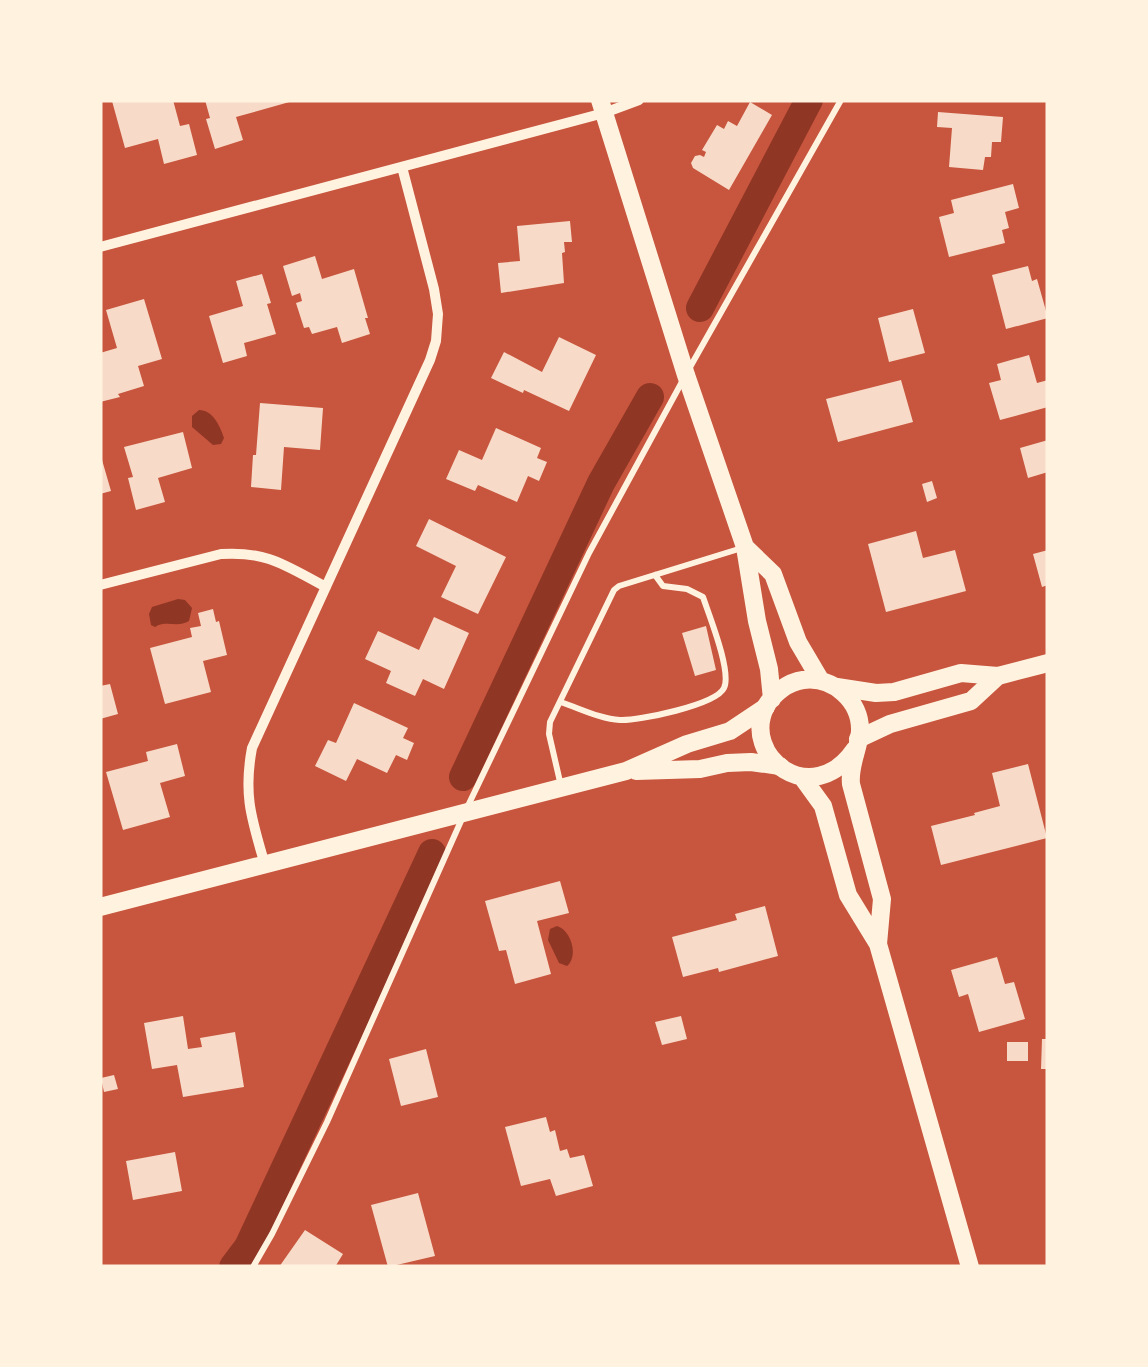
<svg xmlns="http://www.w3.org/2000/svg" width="1148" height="1367" font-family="'Varela Round',sans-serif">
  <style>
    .water { fill: #8f3625 }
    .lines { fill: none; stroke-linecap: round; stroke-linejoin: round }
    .canal { stroke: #8f3625; stroke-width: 28 }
    .building { fill: #f7dbc8 }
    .service { stroke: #fff3e0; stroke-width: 6 }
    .minor { stroke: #fff3e0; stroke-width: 10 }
    .tertiary { stroke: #fff3e0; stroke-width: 18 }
    .secondary { stroke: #fff3e0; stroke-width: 18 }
  </style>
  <rect width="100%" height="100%" fill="#c8553d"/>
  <!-- water -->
  <path class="water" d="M199 410C213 410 220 426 224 438L221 444 213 445 192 427V416Z
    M178 599 185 600 192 608 189 621C178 628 166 620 155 627L151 625 149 614 152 607Z
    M557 926C571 930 579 956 567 966L559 963 548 940 550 929Z"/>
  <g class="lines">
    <!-- canal -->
    <path class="canal" d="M700 308 809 100
      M463 777 601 483 650 397
      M233 1267 248 1247 432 853"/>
  </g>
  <!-- building -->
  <path class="building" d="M173 100 180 126 189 124 197 155 164 164 158 139 125 148 112 101Z
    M205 100H293V101L236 117 243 140 215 149 206 119 210 118Z
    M750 102 772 115 729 190 693 168 691 163 695 156 700 155 704 157 706 152 702 150 717 125 724 129 728 121 737 126Z
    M938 112 1003 117 1001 142H992L991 157H985L983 170 949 167 952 128 937 127Z
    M1013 184 1019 208 1005 212 1009 228 1002 230 1005 243 949 257 939 217 954 213 951 200Z
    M570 221 572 242H564L565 252 562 253 564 283 501 293 498 263 520 261 517 226Z
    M315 256 322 279 354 269 368 318H365L370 334 342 343 337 327 312 334 309 327 304 328 296 303 302 301 300 293 292 296 283 266Z
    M1028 266 1032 281 1037 279 1048 318 1006 329 992 275Z
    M262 274 271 303 267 304 276 334 244 343 247 356 223 363 209 316 243 306 236 281Z
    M144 299 162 359 138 366 144 386 118 394 120 397 100 402V353L117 348 106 310Z
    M913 309 925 353 889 362 878 318Z
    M559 337 596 355 569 411 524 390 523 393 491 378 504 352 542 372Z
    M1029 355 1037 383 1048 380V407L1000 420 989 383 1001 380 997 364Z
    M901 380 913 422 838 442 826 399Z
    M260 403 323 408 320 450 284 447 281 490 251 487 253 455H256Z
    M496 428 541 448 537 458 547 462 539 481 528 476 517 502 478 485 475 491 446 479 459 450 482 460Z
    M183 432 192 468 158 478 165 502 136 510 128 478 133 477 124 447Z
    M1048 440V472L1028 478 1020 448Z
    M100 453 111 491 100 494Z
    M932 481 937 498 927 502 922 484Z
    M429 519 506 557 478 614 441 597 456 566 416 546Z
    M916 531 923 558 955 550 966 591 886 612 868 544Z
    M1048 550V585L1042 587 1033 554Z
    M213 609 216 622 219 621 227 655 203 661 211 692 165 704 150 648 192 637 190 628 201 626 198 613Z
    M434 617 469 633 444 689 423 679 415 696 386 683 391 671 365 659 378 631 419 650Z
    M706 626 716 670 695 676 682 633Z
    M110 684 118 714 100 719V686Z
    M354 703 408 728 403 738 414 743 407 760 396 755 387 773 357 759 346 781 315 766 328 740 336 743Z
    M177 744 185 776 160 783 170 817 123 830 106 772 148 761 146 752Z
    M1028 764 1047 838 941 865 931 826 975 815 974 813 1000 806 992 773Z
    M560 881 569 913 537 921 551 974 515 984 506 950 499 951 485 901Z
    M765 906 778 956 719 972 718 968 683 977 672 937 737 920 735 914Z
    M997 957 1005 984 1014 982 1025 1019 979 1032 968 994 959 997 951 970Z
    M183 1016 188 1049 202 1047 200 1038 235 1032 244 1087 183 1097 177 1065 152 1069 144 1023Z
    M681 1016 687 1039 662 1045 655 1022Z
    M1042 1039H1048V1069H1041Z
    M1007 1042H1028V1061H1007Z
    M426 1049 438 1097 401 1106 389 1059Z
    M114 1075 118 1089 104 1092 101 1078Z
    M546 1117 550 1132 555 1130 560 1151 567 1149 570 1158 584 1155 593 1186 556 1196 550 1179 521 1186 505 1127Z
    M175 1152 182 1191 133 1200 126 1161Z
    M418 1193 435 1256 388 1267 371 1205Z
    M305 1230 343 1254 335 1267H279Z"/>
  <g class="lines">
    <!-- service -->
    <path class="service" d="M689 369 841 100
      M560 702C579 708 600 719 620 720 638 721 716 705 724 688 732 672 709 615 703 597L687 589 663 586 655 575
      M561 786 549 734 550 722 614 590 619 586 742 548
      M253 1267 272 1234 327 1122 465 812 589 553 683 380"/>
    <!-- minor -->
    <path class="minor" d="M100 247 604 113 639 100
      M100 585 221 554C268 551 286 566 326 587
      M265 865C252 820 243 796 252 748L430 360 436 341 438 314 434 289 402 167"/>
    <!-- tertiary -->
    <path class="tertiary" d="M837 687 876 693 894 692 961 673 998 676 1048 663
      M858 739 890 724 971 701 998 676
      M636 771 700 769 727 763 751 762 780 766
      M100 907 626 771 687 744 730 731 766 707"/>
    <!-- secondary -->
    <path class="secondary" d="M600 100 686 375 745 547 757 621 769 669 772 699
      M745 547 773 574 798 642 821 681
      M855 749C812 812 740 756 766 706 774 693 788 682 803 680 833 676 861 701 860 731 859 749 849 765 851 784L882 899 878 944
      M802 777 823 806 848 895 878 944 970 1267"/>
  </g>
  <!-- border -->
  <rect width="1148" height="1367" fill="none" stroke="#fff3e0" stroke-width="205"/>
</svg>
